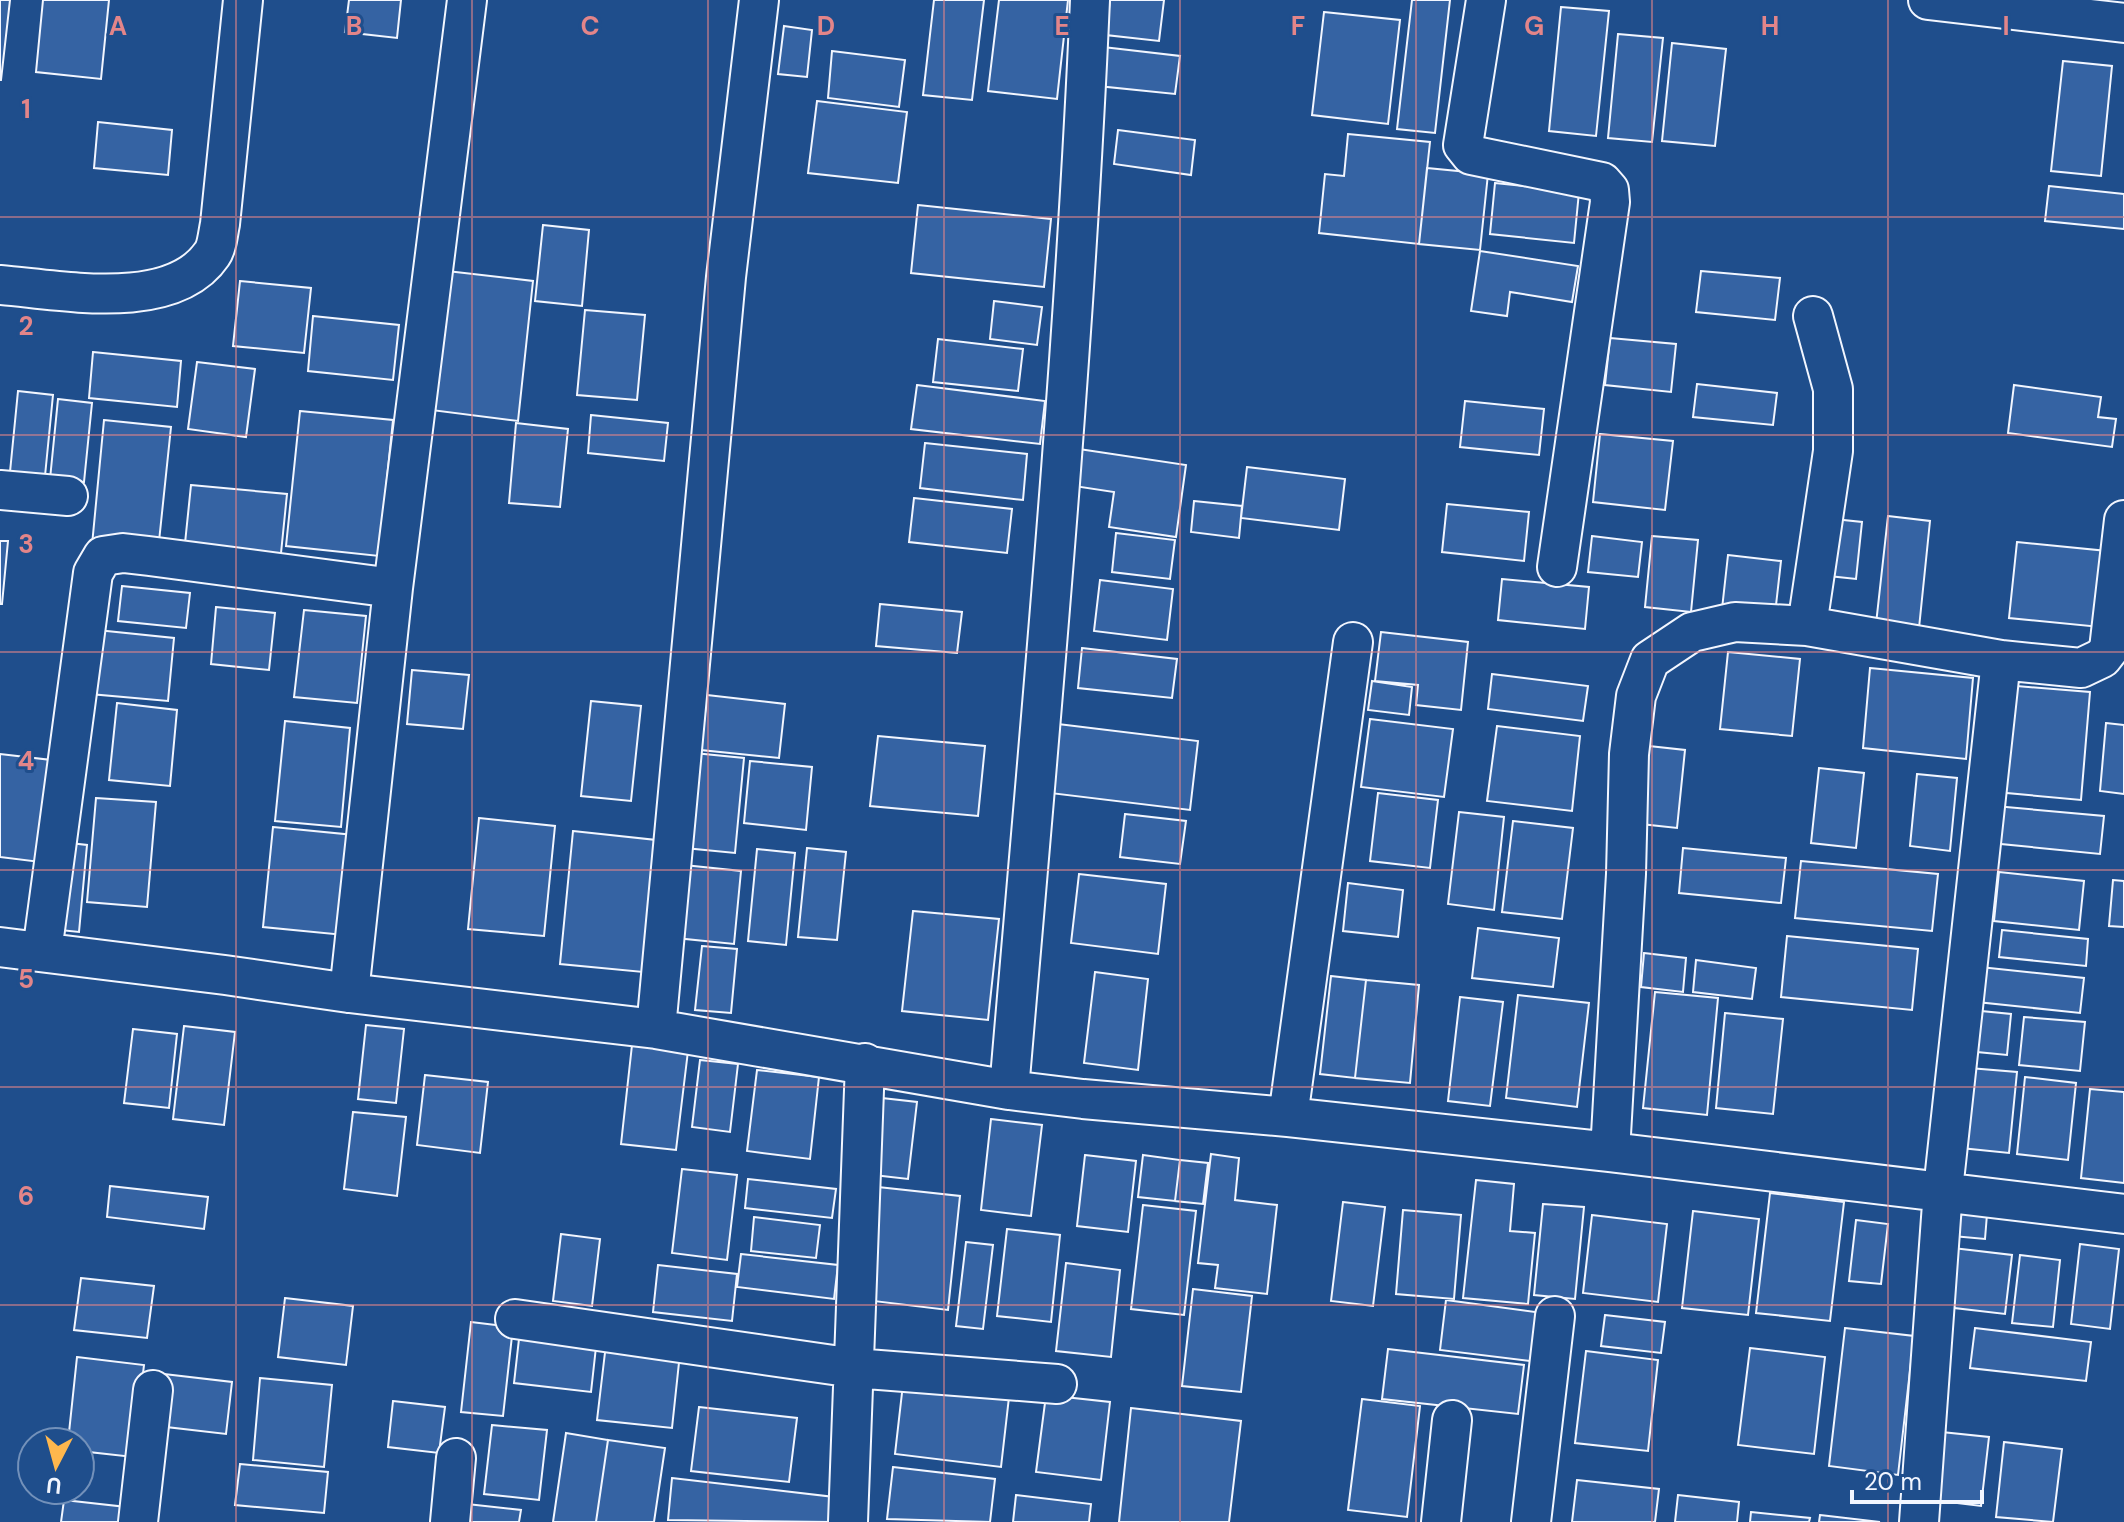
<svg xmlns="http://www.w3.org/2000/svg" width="2124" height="1522" font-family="'DM Sans',sans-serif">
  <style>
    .building { fill: #3563a3; stroke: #f2f6ff; stroke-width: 2 }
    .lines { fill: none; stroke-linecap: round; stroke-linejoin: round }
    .minor-casing { stroke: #f2f6ff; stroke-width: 42 }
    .minor { stroke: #1f4e8c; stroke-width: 38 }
    .grid { fill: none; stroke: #e38589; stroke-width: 2; stroke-opacity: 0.55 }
    .grid-label { font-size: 26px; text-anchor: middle; font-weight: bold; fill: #e38589; stroke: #1f4e8c; stroke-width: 6; stroke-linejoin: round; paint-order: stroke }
  </style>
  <rect width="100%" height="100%" fill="#1f4e8c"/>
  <!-- building -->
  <path class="building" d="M0 0H10L1 80H0Z
    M43 0H109L101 79 36 72Z
    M349 0H401L397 38 345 32Z
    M934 0H984L972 100 923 95Z
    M999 0H1068L1057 99 988 91Z
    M1110 0H1164L1159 41 1106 35Z
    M1412 0H1450L1435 133 1397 129Z
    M1561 7 1609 11 1596 136 1549 131Z
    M1324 12 1400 20 1388 124 1312 115Z
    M784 26 812 30 807 77 778 74Z
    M1618 34 1663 38 1652 142 1608 138Z
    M1672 43 1726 49 1715 146 1662 141Z
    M1103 47 1180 56 1175 94 1098 86Z
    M832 51 905 60 899 107 828 98Z
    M2063 61 2112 66 2101 176 2051 171Z
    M817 101 907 112 898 183 808 173Z
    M98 122 172 130 168 175 94 168Z
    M1118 130 1195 140 1191 175 1114 164Z
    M1348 134 1430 142 1419 244 1319 233 1325 174 1344 176Z
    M1427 168 1488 174 1480 250 1419 244Z
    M1495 183 1579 192 1574 243 1490 234Z
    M2049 186 2124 194V229L2045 221Z
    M918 205 1051 219 1044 287 911 273Z
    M543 225 589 230 582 306 535 301Z
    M1480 251 1578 266 1572 302 1510 292 1507 316 1471 311Z
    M447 271 533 281 518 421 431 410Z
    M1701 271 1780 278 1775 320 1696 312Z
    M240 281 311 288 304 353 233 346Z
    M994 301 1042 307 1037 345 990 339Z
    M585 310 645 315 637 400 577 395Z
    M313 316 399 325 393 380 308 371Z
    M1610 338 1676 344 1671 392 1605 385Z
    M938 339 1023 349 1018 391 933 382Z
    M93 352 181 361 177 407 89 398Z
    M197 362 255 369 246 437 188 429Z
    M1697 384 1777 393 1773 425 1693 417Z
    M917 385 1045 401 1040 444 911 429Z
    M2014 385 2101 397 2098 417 2116 419 2112 447 2008 433Z
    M18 391 53 395 44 486 9 482Z
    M58 399 92 403 84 482 50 479Z
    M1465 401 1544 409 1539 455 1460 447Z
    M300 411 393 420 379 556 286 546Z
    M591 415 668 423 664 461 588 453Z
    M104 420 171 427 158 551 92 545Z
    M516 423 568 429 560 507 509 503Z
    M1600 434 1673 441 1665 510 1593 502Z
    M925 443 1027 454 1023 500 920 488Z
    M1079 449 1186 465 1176 537 1109 527 1114 492 1074 486Z
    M1247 467 1345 479 1339 530 1241 518Z
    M191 485 287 494 280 563 184 553Z
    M914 498 1012 509 1007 553 909 542Z
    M1194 501 1242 506 1239 538 1191 532Z
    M1447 504 1529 512 1524 561 1442 552Z
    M1888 516 1930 521 1919 628 1876 624Z
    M1834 519 1862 522 1856 579 1829 576Z
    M1116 533 1175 540 1170 579 1112 572Z
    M1592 536 1642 542 1638 577 1588 572Z
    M1652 536 1698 540 1691 612 1645 607Z
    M0 541H8L2 604H0Z
    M2017 542 2107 551 2100 627 2009 618Z
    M1728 555 1781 561 1775 614 1722 609Z
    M1502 579 1589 587 1585 629 1498 620Z
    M1100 580 1173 589 1167 640 1094 631Z
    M122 586 190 593 186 628 118 621Z
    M880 604 962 612 957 653 876 646Z
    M216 607 275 613 269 670 211 664Z
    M304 610 366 616 357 703 294 697Z
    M97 630 174 638 168 701 90 694Z
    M1381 632 1468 642 1461 710 1416 705 1418 685 1375 681Z
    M1082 648 1177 659 1172 698 1078 688Z
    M1728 652 1800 659 1792 736 1720 729Z
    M1870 668 1973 678 1966 759 1863 748Z
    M412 670 469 675 463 729 407 724Z
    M1492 674 1588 686 1583 721 1488 709Z
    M1372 681 1412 687 1409 715 1368 710Z
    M2005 685 2090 692 2081 800 1996 792Z
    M707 695 785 704 779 758 701 750Z
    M591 701 641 706 631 801 581 796Z
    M117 703 177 710 170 786 109 780Z
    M1370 719 1453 729 1444 797 1361 787Z
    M285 721 350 728 341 827 275 821Z
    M2106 723 2124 725V794L2100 791Z
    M1058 724 1198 741 1190 810 1050 793Z
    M1497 726 1580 736 1572 811 1487 801Z
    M878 736 985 746 978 816 870 806Z
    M1649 746 1685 750 1677 828 1641 824Z
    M694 753 744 758 735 853 685 848Z
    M0 754 51 760 40 862 0 857Z
    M750 761 812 767 806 830 744 823Z
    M1819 768 1864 773 1856 848 1811 843Z
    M1917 774 1957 778 1950 851 1910 846Z
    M1378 793 1438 800 1430 868 1370 861Z
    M96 798 156 802 147 907 87 902Z
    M1995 806 2104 816 2100 854 1991 843Z
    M1459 812 1504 817 1494 910 1448 904Z
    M1125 814 1186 821 1180 864 1120 857Z
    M479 818 555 826 544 936 468 929Z
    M1513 821 1573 828 1562 919 1502 912Z
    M273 827 354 835 344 935 263 927Z
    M573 831 656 840 643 972 560 964Z
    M61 842 87 845 79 932 51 929Z
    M807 848 846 852 837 940 798 937Z
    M1683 848 1786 858 1781 903 1679 893Z
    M757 849 795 853 786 945 748 941Z
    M1801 861 1938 874 1932 931 1795 918Z
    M684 865 741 871 734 944 676 938Z
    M1999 872 2084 881 2079 930 1994 921Z
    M1079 874 1166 884 1158 954 1071 943Z
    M2113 880 2124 881V927L2109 926Z
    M1348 883 1403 890 1398 937 1343 931Z
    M913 911 999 919 988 1020 902 1011Z
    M1478 928 1559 938 1553 987 1472 978Z
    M2002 930 2088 939 2086 966 1999 957Z
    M1787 936 1918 949 1912 1010 1781 997Z
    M702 946 737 949 731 1013 695 1010Z
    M1644 953 1686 958 1683 992 1641 987Z
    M1696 960 1756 968 1752 999 1693 992Z
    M1980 967 2084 978 2080 1013 1977 1002Z
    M1095 972 1148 979 1138 1070 1084 1063Z
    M1331 976 1366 980 1355 1078 1320 1074Z
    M1366 980 1419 985 1410 1083 1355 1078Z
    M1655 992 1718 998 1707 1115 1643 1108Z
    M1518 995 1589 1003 1577 1107 1506 1098Z
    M1460 997 1503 1002 1490 1106 1448 1101Z
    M1971 1010 2011 1014 2007 1055 1967 1051Z
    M1725 1013 1783 1019 1773 1114 1716 1108Z
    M2024 1017 2085 1022 2080 1071 2019 1065Z
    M366 1025 404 1029 396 1103 358 1099Z
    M184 1026 235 1032 224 1125 173 1119Z
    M133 1029 177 1034 169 1108 124 1103Z
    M632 1045 688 1051 676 1150 621 1144Z
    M700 1060 738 1064 730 1132 692 1127Z
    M1969 1068 2017 1072 2009 1153 1961 1148Z
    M757 1070 819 1077 810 1159 747 1151Z
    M425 1075 488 1082 480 1153 417 1145Z
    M2025 1077 2076 1083 2068 1160 2017 1154Z
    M2090 1089 2124 1092V1183L2081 1178Z
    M873 1097 917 1102 908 1179 865 1174Z
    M353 1112 406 1117 397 1196 344 1189Z
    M991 1119 1042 1125 1031 1216 981 1210Z
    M1211 1154 1239 1158 1235 1200 1277 1205 1267 1294 1215 1288 1218 1265 1198 1263Z
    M1085 1155 1136 1161 1128 1232 1077 1226Z
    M1143 1155 1180 1160 1175 1201 1138 1197Z
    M1180 1160 1208 1163 1203 1204 1175 1201Z
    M682 1169 737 1175 727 1260 672 1253Z
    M748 1179 836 1189 832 1218 745 1208Z
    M1476 1180 1514 1184 1510 1231 1535 1233 1528 1304 1463 1298Z
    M110 1186 208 1197 204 1229 107 1217Z
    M878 1187 960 1196 948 1310 865 1300Z
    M1770 1193 1844 1202 1830 1321 1756 1313Z
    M1946 1198 1988 1202 1985 1239 1942 1235Z
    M1343 1202 1385 1207 1373 1306 1331 1301Z
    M1543 1204 1584 1207 1575 1299 1534 1295Z
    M1143 1205 1196 1211 1184 1315 1131 1309Z
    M1403 1210 1461 1215 1454 1299 1396 1294Z
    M1693 1211 1759 1219 1748 1315 1682 1308Z
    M1592 1215 1667 1224 1658 1302 1583 1293Z
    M754 1217 820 1225 816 1258 751 1251Z
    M1856 1220 1888 1224 1881 1284 1849 1281Z
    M1007 1229 1060 1235 1051 1322 997 1316Z
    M561 1234 600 1239 592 1306 553 1301Z
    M966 1242 993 1245 983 1329 956 1326Z
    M2080 1244 2119 1249 2110 1329 2071 1324Z
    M1953 1248 2012 1255 2005 1314 1946 1307Z
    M741 1254 838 1265 834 1299 737 1287Z
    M2020 1255 2060 1260 2053 1327 2012 1323Z
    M1066 1263 1120 1270 1111 1357 1056 1351Z
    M658 1265 737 1274 732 1321 653 1312Z
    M81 1278 154 1286 147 1338 74 1330Z
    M1193 1289 1252 1296 1241 1392 1182 1386Z
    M285 1298 353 1306 346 1365 278 1357Z
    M1446 1300 1543 1313 1538 1362 1440 1350Z
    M1605 1315 1665 1322 1661 1353 1601 1346Z
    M471 1322 513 1327 503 1416 461 1412Z
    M1845 1328 1914 1336 1898 1475 1829 1466Z
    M1975 1328 2091 1342 2086 1381 1970 1368Z
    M520 1330 597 1338 591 1392 514 1383Z
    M606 1344 680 1353 672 1428 597 1420Z
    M1750 1348 1825 1357 1814 1454 1738 1445Z
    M1388 1349 1524 1365 1518 1414 1382 1399Z
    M1586 1351 1658 1360 1648 1451 1575 1443Z
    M77 1357 144 1365 133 1457 80 1451V1442H68Z
    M164 1374 232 1382 226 1434 158 1426Z
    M260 1378 332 1385 324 1467 253 1460Z
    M903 1384 1009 1397 1001 1467 895 1454Z
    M1046 1395 1110 1402 1101 1480 1036 1472Z
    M1362 1399 1420 1406 1407 1517 1348 1510Z
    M393 1401 445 1407 439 1453 388 1447Z
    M699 1407 797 1418 789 1482 691 1471Z
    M1131 1408 1241 1421 1229 1522H1119Z
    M492 1425 547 1430 539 1500 484 1494Z
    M1932 1431 1989 1437 1981 1506 1923 1499Z
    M566 1433 608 1440 596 1522H553Z
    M608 1440 665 1448 654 1522H596Z
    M2004 1442 2062 1449 2053 1522 1996 1517Z
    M240 1464 328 1472 324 1513 235 1505Z
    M893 1467 995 1479 990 1522 887 1519Z
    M672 1478 834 1497 831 1522 668 1520Z
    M1577 1480 1659 1489 1655 1522H1572Z
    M1016 1495 1091 1504 1089 1522H1013Z
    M1678 1495 1739 1502 1737 1522H1675Z
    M64 1500 135 1508 133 1522H61Z
    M467 1504 521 1510 519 1522H465Z
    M1751 1512 1810 1518 1809 1522H1750Z
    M1820 1515 1880 1522H1819Z"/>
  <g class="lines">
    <!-- minor casing -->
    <g class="minor-casing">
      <path id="minor" d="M1486 0 1463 145 1471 155 1602 182 1609 190 1610 202 1557 567
        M1928 0 2124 23
        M0 285C61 290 172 313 212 254 217 247 218 233 220 224L243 0
        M0 490 68 496
        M1807 626 1833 451V389L1813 316
        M0 947 225 975 349 993 656 1029 1009 1090 1083 1099 1288 1117 1610 1152 2124 1214
        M42 952 93 573 103 556 123 553 149 556 393 588
        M349 993 393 588 467 0
        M656 1029 726 277 759 0
        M1009 1090C1040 727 1074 364 1090 0
        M1288 1117 1353 642
        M1610 1152 1626 874 1629 754 1636 696 1650 660 1692 632 1735 622 1807 626 2001 660 2081 668 2102 658 2109 649 2124 520
        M515 1319 854 1368 1057 1384
        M138 1522 153 1390
        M450 1522 456 1458
        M848 1522 865 1063
        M1441 1522 1452 1420
        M1531 1522 1555 1316
        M1919 1522 1943 1190 2001 660"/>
    </g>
    <!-- minor -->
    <use href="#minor" class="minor"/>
  </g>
  <!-- grid -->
  <path class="grid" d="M236 0V1522M472 0V1522M708 0V1522M944 0V1522M1180 0V1522M1416 0V1522M1652 0V1522M1888 0V1522M0 217H2124M0 435H2124M0 652H2124M0 870H2124M0 1087H2124M0 1305H2124"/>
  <g class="grid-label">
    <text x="118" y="35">A</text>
    <text x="354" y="35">B</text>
    <text x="590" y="35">C</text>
    <text x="826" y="35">D</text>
    <text x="1062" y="35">E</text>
    <text x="1298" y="35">F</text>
    <text x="1534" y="35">G</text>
    <text x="1770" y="35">H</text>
    <text x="2006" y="35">I</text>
    <text x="26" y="118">1</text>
    <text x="26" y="335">2</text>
    <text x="26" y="553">3</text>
    <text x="26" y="770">4</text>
    <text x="26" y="988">5</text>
    <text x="26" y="1205">6</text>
  </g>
  <!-- north arrow -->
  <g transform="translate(56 1466) rotate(186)"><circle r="38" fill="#1f4e8c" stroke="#7391ba" stroke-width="2"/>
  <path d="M0-6L14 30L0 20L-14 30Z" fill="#ffb74d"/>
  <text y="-12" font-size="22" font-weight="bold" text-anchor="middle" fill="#f2f6ff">U</text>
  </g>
  <!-- scale -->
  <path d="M1852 1490v12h130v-12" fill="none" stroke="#f2f6ff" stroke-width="4"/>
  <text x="1864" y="1490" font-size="24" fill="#f2f6ff" stroke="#1f4e8c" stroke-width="6" paint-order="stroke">20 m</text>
</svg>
